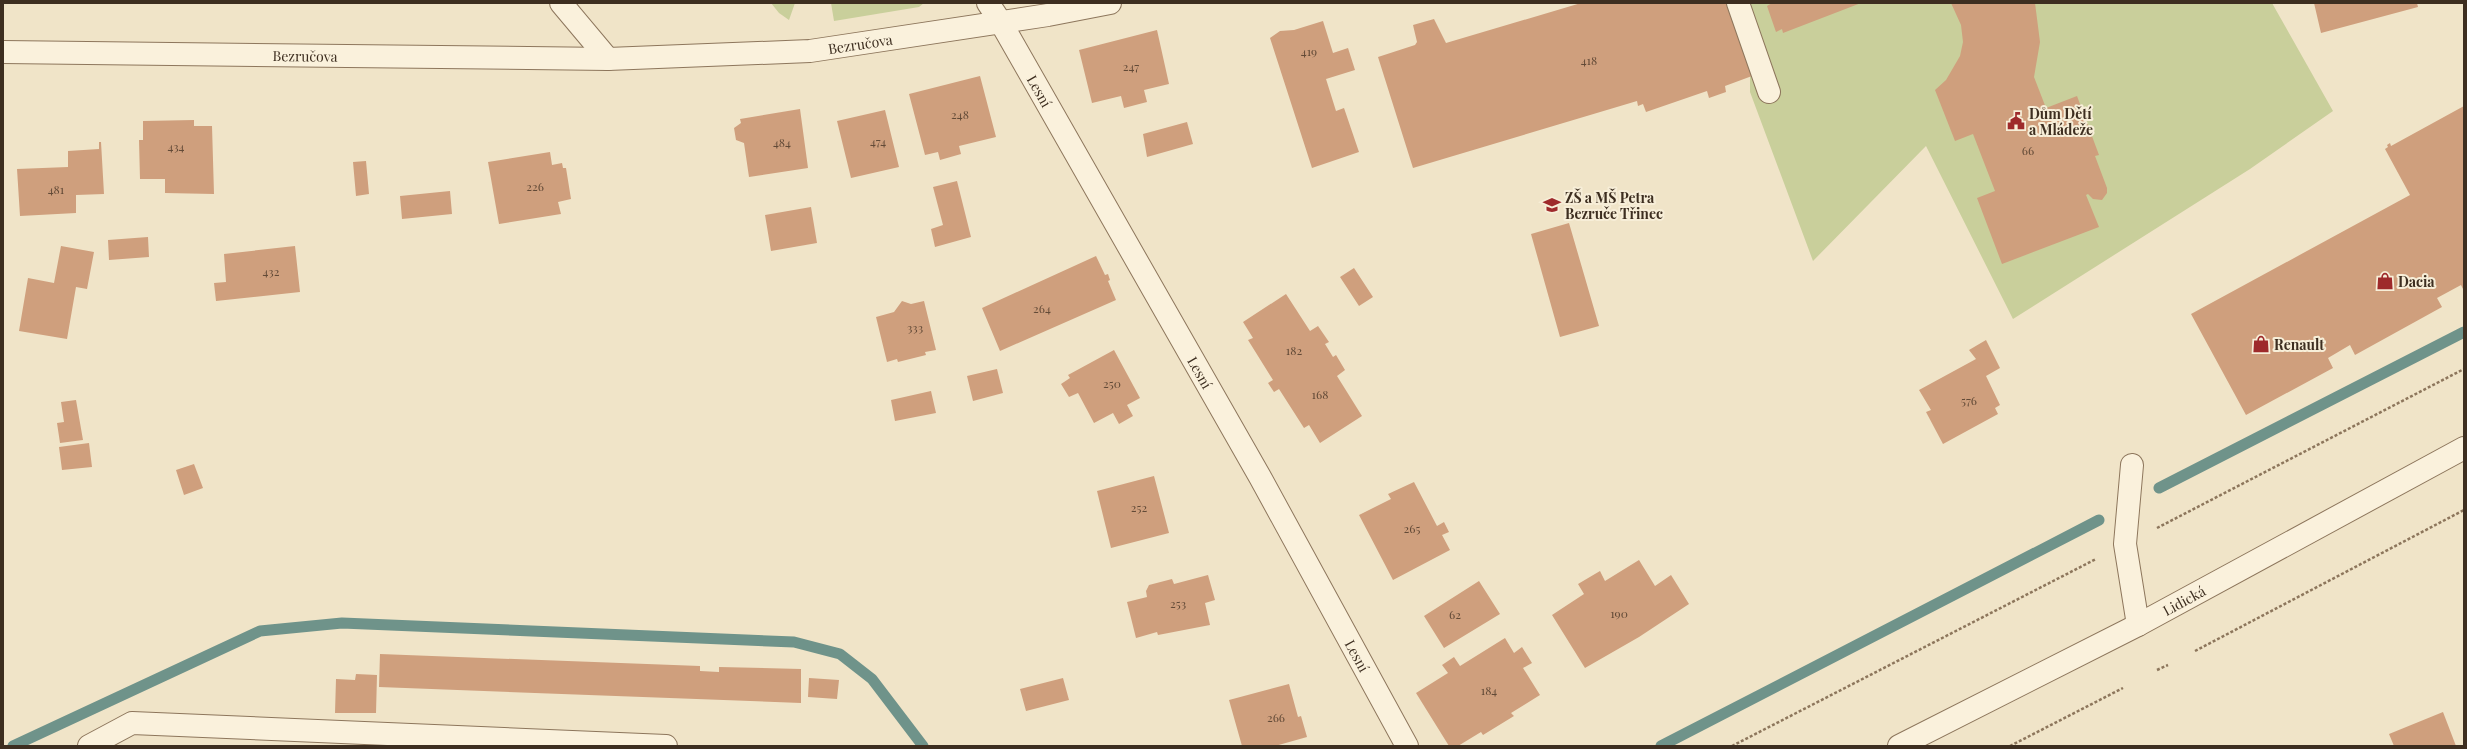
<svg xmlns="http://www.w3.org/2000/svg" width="2467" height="749" font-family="'Playfair Display',serif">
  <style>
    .green { fill: #c9cf9b }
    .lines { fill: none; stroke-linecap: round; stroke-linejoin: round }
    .stream { stroke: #6f938a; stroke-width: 11 }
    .building { fill: #cf9f7d }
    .minor-casing { stroke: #8d765c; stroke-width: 24 }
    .path { stroke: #8d765c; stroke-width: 2.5; stroke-dasharray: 3 2; stroke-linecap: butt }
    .minor { stroke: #faf1dc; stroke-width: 22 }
    .labels { text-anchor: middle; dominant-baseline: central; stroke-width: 4; stroke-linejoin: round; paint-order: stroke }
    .number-label { font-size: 12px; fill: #624a37 }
    .street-label { font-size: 14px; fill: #3d2e20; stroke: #f7eed8 }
    .poi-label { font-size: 14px; font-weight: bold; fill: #3d2e20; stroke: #f7eed8; text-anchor: start }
  </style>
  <rect width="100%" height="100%" fill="#f0e4c8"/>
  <!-- green -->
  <path class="green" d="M771 3H795L789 20 779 13Z
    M831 3H924L919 7 834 21Z
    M1723 3H2272L2333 111 2250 169 2013 319 1926 146 1813 261 1750 92V75L1732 20H1728Z"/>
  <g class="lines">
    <!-- stream -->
    <path class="stream" d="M2159 488 2464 332
      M13 746 260 631 342 623 794 642 840 654 872 679 923 746
      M1661 746 2099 520"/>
  </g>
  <!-- building -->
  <path class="building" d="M1581 3H1726L1752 76 1725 86 1726 92 1709 98 1707 91 1646 112 1643 104 1638 106 1637 101 1413 168 1378 57 1415 45 1417 42 1413 25 1434 19 1446 43Z
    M1772 3H1861L1783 33 1782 29 1776 32 1767 6Z
    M1951 3H2035L2040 42 2034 77 2046 108 2077 96 2099 155 2095 156 2107 188V193L2102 200 2093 199 2088 194 2086 195 2099 227 2002 264 1977 198 1995 191 1973 134 1955 141 1935 90 1946 80 1960 56 1963 42 1961 25Z
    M2314 3H2417L2418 7 2321 33Z
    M1323 21 1333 53 1348 48 1355 70 1326 79 1336 111 1344 108 1359 152 1312 168 1270 38 1280 31 1294 30Z
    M1157 30 1169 84 1144 90 1147 102 1124 108 1121 96 1092 103 1079 50Z
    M980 76 996 137 959 146 961 154 940 160 938 152 925 155 909 94Z
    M2464 106V291L2461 285 2437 298 2442 307 2355 355 2350 345 2328 358 2333 368 2246 415 2191 314 2410 195 2385 149 2388 147 2387 145 2390 143 2391 146Z
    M800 109 808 168 749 177 744 143 736 140 734 128 741 123 740 119Z
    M885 110 899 167 851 178 837 121Z
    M194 120V126H212L214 194 165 193V179H140L139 140H143V121Z
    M1187 122 1193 144 1147 157 1143 134Z
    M99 142H101L104 194 76 195V213L20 216 17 169 68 167V151L99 149Z
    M550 152 552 165 562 163 563 168H566L571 199 558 202 561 214 499 224 488 162Z
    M366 161 369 194 356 196 353 162Z
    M957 181 971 237 935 247 931 229 943 225 933 187Z
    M450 191 452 214 402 219 400 196Z
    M811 207 817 243 771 251 765 215Z
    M1569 223 1599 326 1560 337 1531 234Z
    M148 237 149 257 109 260 108 240Z
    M61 246 94 252 87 289 76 287 67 339 19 331 28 278 54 283Z
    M295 246 300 292 216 301 214 283 226 282 224 254Z
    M1096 256 1105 275 1108 274 1110 280 1108 281 1116 300 1000 351 982 308Z
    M1354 268 1373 297 1359 306 1340 277Z
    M1286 294 1310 331 1318 326 1329 342 1325 344 1333 357 1336 355 1345 370 1337 376 1362 416 1320 443 1309 425 1304 428 1279 389 1274 392 1268 383 1273 380 1248 340 1253 338 1243 322Z
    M902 301 911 304 924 301 936 350 925 352 926 355 898 362 897 359 887 362 876 317 894 312Z
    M1986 340 2000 368 1986 376 2000 405 1995 408 1998 414 1943 444 1926 412 1931 410 1919 390 1976 359 1969 350Z
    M1114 350 1140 398 1127 405 1133 416 1119 424 1113 413 1094 423 1078 393 1069 397 1061 384 1070 378 1068 375Z
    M997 369 1003 393 973 401 967 376Z
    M931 391 936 413 895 421 891 400Z
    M76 400 83 440 60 443 57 423 64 422 61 402Z
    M89 443 92 467 62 470 59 447Z
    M194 464 203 488 184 495 176 470Z
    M1154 476 1169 533 1111 548 1097 491Z
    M1414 482 1437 526 1444 522 1449 532 1442 535 1450 550 1393 580 1359 515 1391 499 1388 494Z
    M1639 560 1655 586 1671 575 1689 604 1639 637 1585 668 1552 615 1584 594 1578 584 1600 571 1605 581Z
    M1208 575 1215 600 1205 603 1210 625 1158 635 1157 632 1136 638 1127 602 1147 597 1146 591 1149 585 1172 579 1174 584Z
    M1479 581 1500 614 1444 648 1424 616Z
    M1505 638 1514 653 1522 647 1532 663 1523 668 1540 695 1511 713 1514 716 1483 735 1481 732 1458 746H1449L1416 693 1448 673 1442 665 1454 657 1460 666Z
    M380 654 700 666V671L719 672V667L801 669V703L379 687Z
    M356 674 377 675 376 713H335L336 679 355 680Z
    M809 678 839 680 837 699 808 697Z
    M1063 678 1069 700 1026 711 1020 689Z
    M1289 684 1298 717 1301 716 1307 737 1275 746H1242L1229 700Z
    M2443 712 2456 746H2394L2389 734Z"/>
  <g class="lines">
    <!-- minor casing -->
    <g class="minor-casing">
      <g id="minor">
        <path d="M561 3 608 59"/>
        <path id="s1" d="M988 3 1000 21 1260 477 1407 746"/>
        <path d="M1738 3 1769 92"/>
        <path id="s2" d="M3 52 608 59 810 51 1048 15 1110 3"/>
        <path d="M2132 465 2125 544 2138 625"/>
        <path d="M89 746 132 723 666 746"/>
        <path id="s3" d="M1899 746 2138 625 2464 448"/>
      </g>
    </g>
    <!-- path -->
    <path class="path" d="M2157 528 2464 369
      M2195 651 2464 510
      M2157 670 2168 665
      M1732 746 2096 559
      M2010 746 2123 688"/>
    <!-- minor -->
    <use href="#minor" class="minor"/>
  </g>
  <!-- icons -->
  <defs>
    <g id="civic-bare" transform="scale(1.38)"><path d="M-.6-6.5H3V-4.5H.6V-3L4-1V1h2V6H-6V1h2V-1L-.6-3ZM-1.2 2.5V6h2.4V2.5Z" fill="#9e2a2b" stroke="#f7eed8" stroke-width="2.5" paint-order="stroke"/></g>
    <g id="school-bare" transform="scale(1.38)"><path d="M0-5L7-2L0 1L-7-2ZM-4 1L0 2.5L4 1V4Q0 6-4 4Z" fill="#9e2a2b" stroke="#f7eed8" stroke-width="2.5" paint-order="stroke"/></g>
    <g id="shop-bare" transform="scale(1.38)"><path d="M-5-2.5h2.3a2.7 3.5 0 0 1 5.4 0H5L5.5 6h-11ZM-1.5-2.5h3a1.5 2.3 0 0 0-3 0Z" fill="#9e2a2b" stroke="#f7eed8" stroke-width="2.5" paint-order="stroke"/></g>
  </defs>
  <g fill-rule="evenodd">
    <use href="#civic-bare" x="2016" y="121"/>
    <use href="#school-bare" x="1552" y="205"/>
    <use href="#shop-bare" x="2385" y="281"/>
    <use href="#shop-bare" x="2261" y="344"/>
  </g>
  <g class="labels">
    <!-- number labels -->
    <g class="number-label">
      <text x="1309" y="51">419</text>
      <text x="1589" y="60">418</text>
      <text x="1131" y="66">247</text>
      <text x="960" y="114">248</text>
      <text x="878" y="141">474</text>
      <text x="782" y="142">484</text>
      <text x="176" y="146">434</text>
      <text x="2028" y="150">66</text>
      <text x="535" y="186">226</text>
      <text x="56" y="189">481</text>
      <text x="271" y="271">432</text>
      <text x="1042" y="308">264</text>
      <text x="915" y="327">333</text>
      <text x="1294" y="350">182</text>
      <text x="1112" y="383">250</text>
      <text x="1320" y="394">168</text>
      <text x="1969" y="400">576</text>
      <text x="1139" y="507">252</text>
      <text x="1412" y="528">265</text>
      <text x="1178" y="603">253</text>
      <text x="1619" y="613">190</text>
      <text x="1455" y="614">62</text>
      <text x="1489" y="690">184</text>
      <text x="1276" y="717">266</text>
    </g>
    <!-- street labels -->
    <g class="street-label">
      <text stroke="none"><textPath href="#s2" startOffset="858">Bezručova</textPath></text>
      <text stroke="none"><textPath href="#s2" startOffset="302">Bezručova</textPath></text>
      <text stroke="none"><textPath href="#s1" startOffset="102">Lesní</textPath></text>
      <text stroke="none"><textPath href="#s1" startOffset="426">Lesní</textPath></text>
      <text stroke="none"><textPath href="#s3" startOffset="320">Lidická</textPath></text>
      <text stroke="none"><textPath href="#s1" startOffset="750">Lesní</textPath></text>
    </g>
    <!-- poi labels -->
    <g class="poi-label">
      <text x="2029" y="113">Dům Dětí<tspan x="2029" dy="16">a Mládeže</tspan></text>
      <text x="1565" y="197">ZŠ a MŠ Petra<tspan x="1565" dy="16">Bezruče Třinec</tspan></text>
      <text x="2398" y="281">Dacia</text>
      <text x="2274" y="344">Renault</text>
    </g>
  </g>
  <!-- border -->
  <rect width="2467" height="749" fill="none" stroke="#3d2e20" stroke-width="8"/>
</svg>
